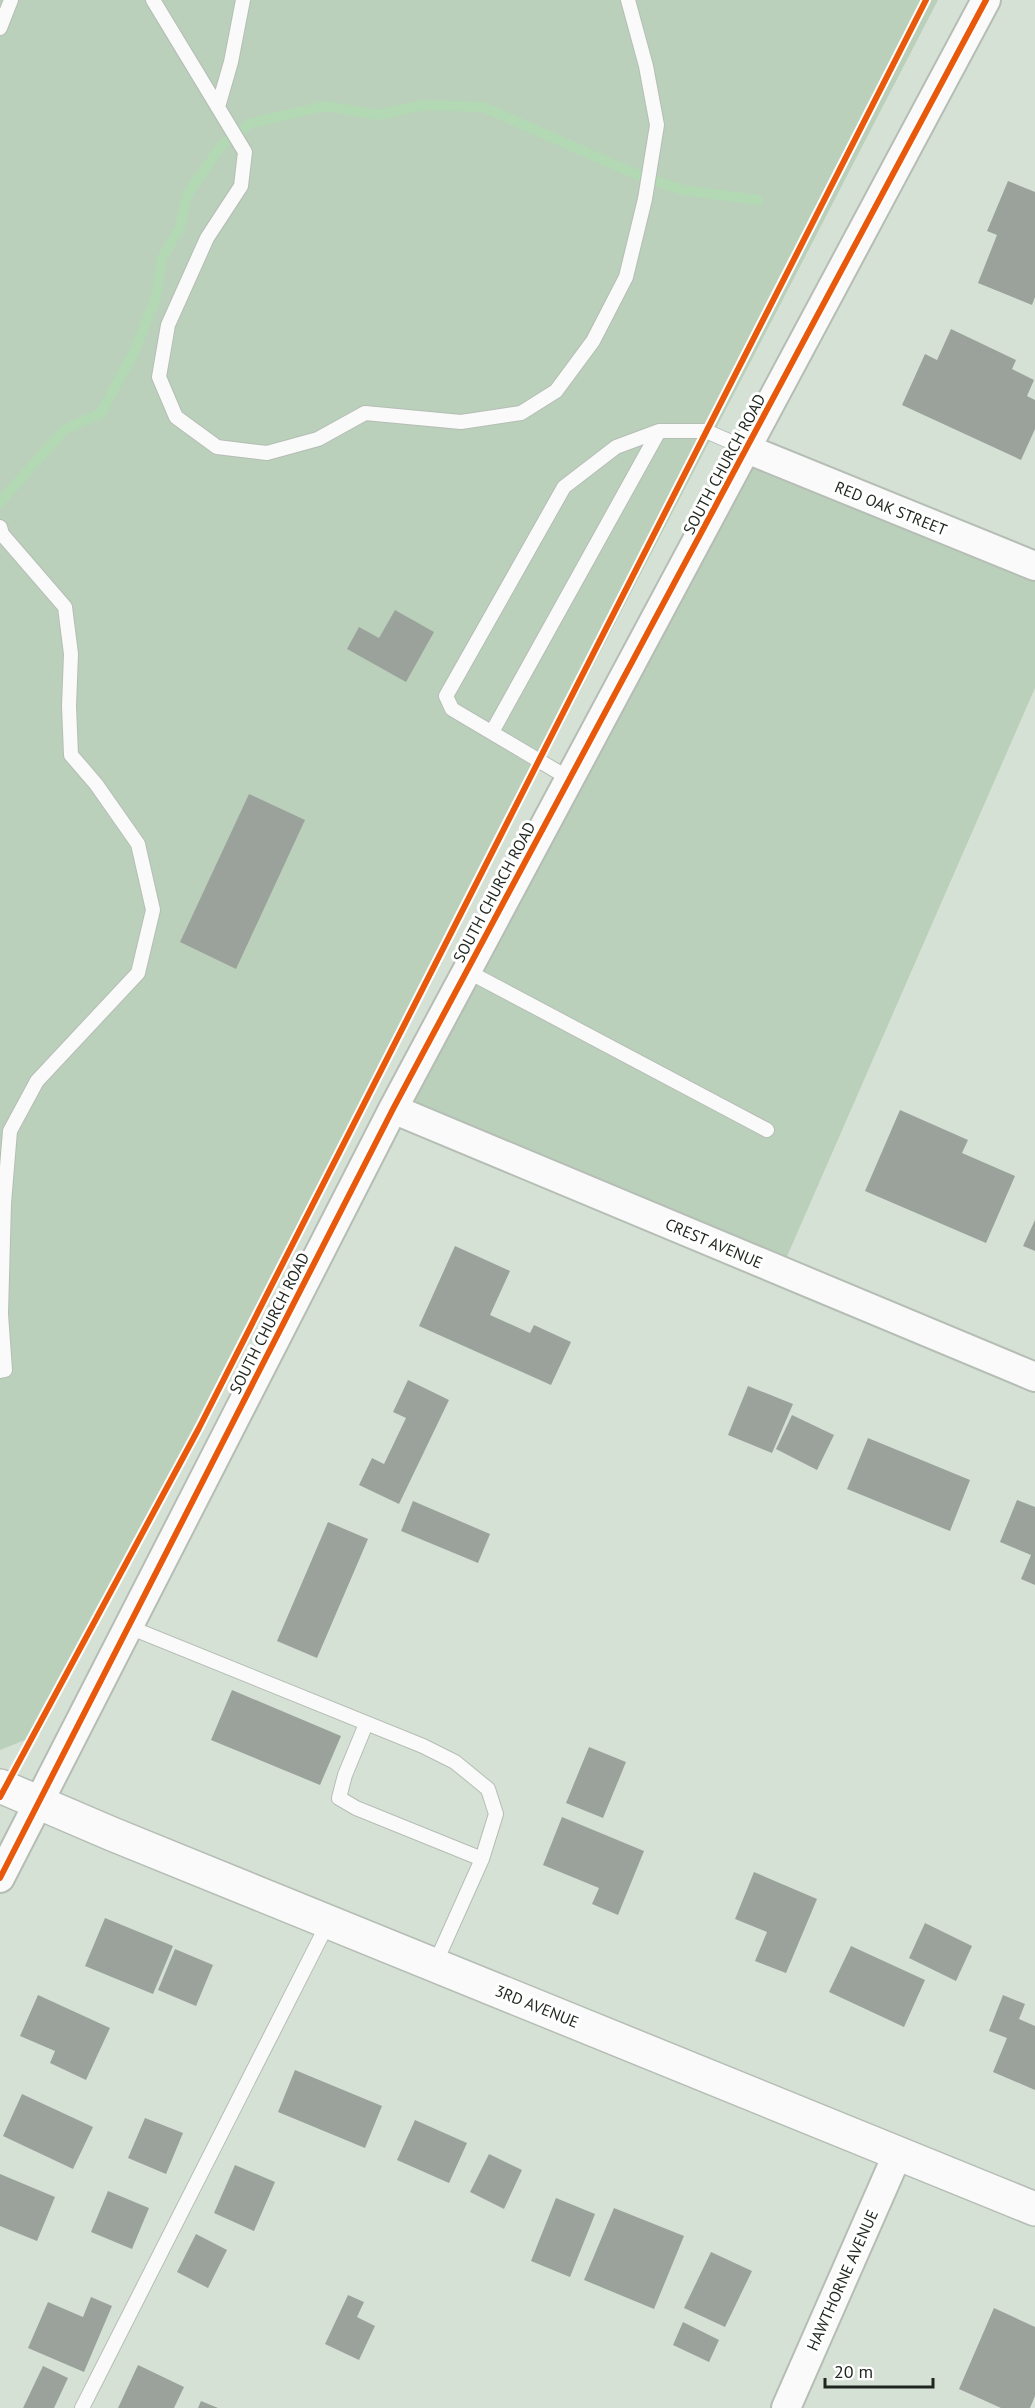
<svg xmlns="http://www.w3.org/2000/svg" width="1035" height="2408" font-family="'PT Sans',sans-serif">
  <style>
    .green { fill: #bad0bb }
    .lines { fill: none; stroke-linecap: round; stroke-linejoin: round }
    .stream { stroke: #b2d9b4; stroke-width: 10 }
    .building { fill: #9ba29b }
    .lane-casing { stroke: #b5bdb5; stroke-width: 16 }
    .street-casing { stroke: #b5bdb5; stroke-width: 32 }
    .secondary-casing { stroke: #b5bdb5; stroke-width: 36 }
    .lane { stroke: #f9faf9; stroke-width: 14 }
    .street { stroke: #f9faf9; stroke-width: 28 }
    .secondary { stroke: #f9faf9; stroke-width: 33 }
    .cycleway-casing { stroke: #fff; stroke-width: 10 }
    .cycleway { stroke: #e8590c; stroke-width: 6 }
    .labels { text-anchor: middle; dominant-baseline: central; stroke-width: 6; stroke-linejoin: round; paint-order: stroke }
    .street-label { font-size: 16px; fill: #1f261f; stroke: #fff }
  </style>
  <rect width="100%" height="100%" fill="#d6e1d6"/>
  <!-- green -->
  <path class="green" d="M0 0H938L40 1734 0 1750Z
    M760 443 1035 554V688L785 1261 405 1106Z"/>
  <g class="lines">
    <!-- stream -->
    <path class="stream" d="M0 502 64 430 101 413 134 352 155 300 162 258 180 228 187 195 221 146 251 123 325 106 378 115 424 105 483 107 633 173 682 190 758 200"/>
  </g>
  <!-- building -->
  <path class="building" d="M1008 181 1035 192V297L1032 305 978 283 997 235 987 231Z
    M951 329 1016 360 1012 369 1034 380 1027 396 1035 400V429L1021 460 902 405 925 354 937 360Z
    M395 610 434 632 406 682 347 649 359 627 379 638Z
    M249 794 305 820 236 969 180 942Z
    M900 1110 968 1140 962 1153 1015 1176 986 1243 865 1191Z
    M1035 1220V1251L1023 1246Z
    M455 1246 510 1271 490 1315 530 1333 534 1325 571 1342 551 1385 419 1326Z
    M408 1380 449 1400 399 1504 359 1485 372 1458 384 1464 406 1418 393 1412Z
    M748 1386 793 1404 772 1453 728 1435Z
    M792 1415 834 1435 817 1470 776 1449Z
    M868 1438 970 1480 950 1531 847 1489Z
    M1017 1500 1035 1507V1585L1021 1579 1031 1555 1000 1542Z
    M413 1501 490 1534 478 1563 401 1531Z
    M328 1522 368 1539 317 1658 277 1641Z
    M232 1690 341 1736 320 1785 211 1740Z
    M589 1747 626 1762 603 1818 566 1803Z
    M562 1817 644 1851 618 1915 592 1904 599 1888 543 1865Z
    M754 1872 817 1899 786 1973 755 1961 767 1932 735 1919Z
    M105 1918 173 1946 153 1994 85 1966Z
    M925 1923 972 1946 956 1981 909 1958Z
    M851 1946 925 1980 904 2027 829 1992Z
    M175 1949 213 1965 196 2006 158 1990Z
    M38 1995 110 2028 86 2080 50 2063 55 2051 20 2036Z
    M1003 1995 1025 2004 1019 2019 1035 2026V2090L993 2072 1007 2038 989 2031Z
    M295 2070 382 2106 365 2148 278 2112Z
    M22 2094 93 2127 73 2169 3 2136Z
    M145 2118 183 2133 166 2174 128 2158Z
    M415 2120 467 2143 449 2183 397 2160Z
    M489 2154 522 2170 504 2209 470 2192Z
    M235 2165 275 2182 254 2231 214 2213Z
    M0 2174 55 2197 37 2241 0 2226Z
    M108 2191 149 2208 132 2249 91 2232Z
    M556 2198 595 2214 570 2277 531 2261Z
    M614 2208 684 2236 654 2309 584 2280Z
    M196 2234 227 2250 208 2288 177 2272Z
    M711 2252 752 2271 725 2327 684 2308Z
    M348 2295 364 2302 357 2317 375 2326 359 2360 325 2344Z
    M91 2297 112 2306 84 2372 28 2348 48 2302 83 2317Z
    M994 2308 1035 2327V2396L1030 2408H1001L959 2389Z
    M683 2322 719 2340 709 2362 673 2345Z
    M138 2365 184 2387 174 2408H118Z
    M43 2366 68 2378 54 2408H23Z
    M201 2401 218 2408H198Z"/>
  <g class="lines">
    <!-- lane casing -->
    <g class="lane-casing">
      <path id="lane" d="M153 0 245 152 241 186 207 238 168 325 159 377 176 417 217 447 267 453 318 439 365 413 461 422 521 413 556 391 593 341 626 277 645 199 657 125 646 66 628 0
        M0 28 11 0
        M218 107 231 62 243 0
        M0 527 2 534 65 607 71 654 69 706 71 755 96 784 138 844 153 910 138 973 37 1081 10 1131 4 1203 1 1314 5 1370 0 1371
        M492 732 659 431
        M570 779 452 709 446 696 564 487 616 447 659 431H706L747 449
        M467 971 767 1130
        M129 1627 423 1746 455 1762 488 1789 496 1814 482 1859 435 1964
        M366 1724 345 1775 339 1798 356 1808 482 1859
        M82 2408 329 1921"/>
    </g>
    <!-- street casing -->
    <g class="street-casing">
      <path id="street" d="M747 449 1035 566
        M393 1109 1035 1377
        M0 1878 393 1109 986 0
        M786 2408 898 2153"/>
    </g>
    <!-- secondary casing -->
    <g class="secondary-casing">
      <path id="secondary" d="M0 1786 112 1834 1035 2209"/>
    </g>
    <!-- lane -->
    <use href="#lane" class="lane"/>
    <!-- street -->
    <use href="#street" class="street"/>
    <!-- secondary -->
    <use href="#secondary" class="secondary"/>
    <!-- cycleway casing -->
    <g class="cycleway-casing">
      <path id="cycleway" d="M0 1797 199 1428 926 0
        M0 1878 393 1109 986 0"/>
    </g>
    <!-- cycleway -->
    <use href="#cycleway" class="cycleway"/>
  </g>
  <g class="labels">
    <!-- street labels -->
    <g class="street-label">
      <text transform="translate(724 464) rotate(-62)">SOUTH CHURCH ROAD</text>
      <text transform="translate(891 508) rotate(22)">RED OAK STREET</text>
      <text transform="translate(494 892) rotate(-62)">SOUTH CHURCH ROAD</text>
      <text transform="translate(714 1243) rotate(23)">CREST AVENUE</text>
      <text transform="translate(269 1323) rotate(-63)">SOUTH CHURCH ROAD</text>
      <text transform="translate(537 2006) rotate(22)">3RD AVENUE</text>
      <text transform="translate(842 2280) rotate(-66)">HAWTHORNE AVENUE</text>
    </g>
  </g>
  <!-- scale -->
  <path d="M825 2378v9h108v-9" fill="none" stroke="#1f261f" stroke-width="3"/>
  <text x="834" y="2378" font-size="18" fill="#1f261f" stroke="#ffffff" stroke-width="4.5" paint-order="stroke">20 m</text>
</svg>
